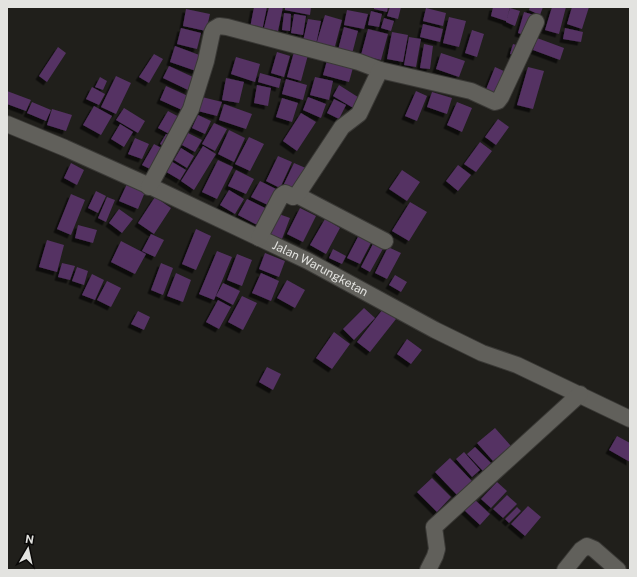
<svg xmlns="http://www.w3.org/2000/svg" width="637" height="577" font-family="'Public Sans',sans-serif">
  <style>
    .building { fill: #543263; filter: url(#shadow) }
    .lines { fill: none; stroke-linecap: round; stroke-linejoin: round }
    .minor-casing { stroke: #3a3936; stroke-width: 18 }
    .minor { stroke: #61605b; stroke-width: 16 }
    .labels { text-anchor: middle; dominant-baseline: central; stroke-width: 4; stroke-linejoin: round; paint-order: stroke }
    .street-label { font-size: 12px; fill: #e3e3e0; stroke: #0a0908 }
  </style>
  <defs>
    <filter id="shadow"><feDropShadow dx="-3.5" dy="3.5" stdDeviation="0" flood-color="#0009"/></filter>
  </defs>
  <rect width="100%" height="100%" fill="#201f1b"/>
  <!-- building -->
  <path class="building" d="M254 7H267L262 31 250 28Z
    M269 7H283L278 31 264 28Z
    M285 7H311L310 15 285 10Z
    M374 7H388L387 12 374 9Z
    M390 7H401L398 19 387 16Z
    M493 7H510L507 18 510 8 520 11 515 26 506 22V21L491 16Z
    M530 7H543L540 15 529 10Z
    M552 7H566L559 34 545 30Z
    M572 7H589L582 29 567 24Z
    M426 8 446 13 443 26 423 21Z
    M186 9 210 14 206 31 183 26Z
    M347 10 368 14 364 29 344 25Z
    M371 11 382 14 379 27 368 25Z
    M524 12 534 15 528 36 518 33Z
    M284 13 291 14 290 31 282 30Z
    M294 14 306 16 303 35 291 33Z
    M325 15 342 20 334 50 316 45Z
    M449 17 466 21 459 47 443 43Z
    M384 18 394 21 391 31 381 28Z
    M308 19 321 21 316 44 303 41Z
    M423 24 443 29 440 42 420 37Z
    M344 27 358 31 352 54 338 50Z
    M181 28 201 33 197 49 177 44Z
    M565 28 583 32 581 42 563 39Z
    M368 29 388 34 381 60 361 55Z
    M472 30 484 34 477 57 465 53Z
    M392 32 408 35 403 62 387 59Z
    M409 37 421 39 416 67 404 65Z
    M537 38 564 48 560 60 533 50Z
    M424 44 433 46 430 69 420 68Z
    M513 44 523 47 519 57 510 54Z
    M175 46 202 56 196 71 170 62Z
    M58 47 66 53 47 82 39 76Z
    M277 52 290 56 284 77 271 73Z
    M294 52 308 55 301 81 287 77Z
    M441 53 465 61 459 77 436 69Z
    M154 54 163 59 149 83 139 77Z
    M236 57 260 64 255 82 231 74Z
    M328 57 354 64 349 82 323 75Z
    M169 66 193 77 188 90 163 78Z
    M495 67 508 73 498 97 485 92Z
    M528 67 544 71 533 109 517 105Z
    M260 73 281 79 279 88 258 82Z
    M116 76 131 83 116 114 101 107Z
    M100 77 107 81 103 90 95 87Z
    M315 77 333 81 329 100 310 95Z
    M226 78 244 82 239 103 222 100Z
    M286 79 307 85 303 100 282 94Z
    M257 85 271 88 268 106 254 103Z
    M339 85 361 99 355 109 333 96Z
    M166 86 188 96 182 110 160 100Z
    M92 87 105 94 99 105 86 99Z
    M7 91 31 100 26 111 7 104Z
    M416 91 427 96 417 121 405 116Z
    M432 92 452 98 447 114 427 107Z
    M202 97 222 102 217 116 198 111Z
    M308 97 326 104 321 118 303 110Z
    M282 98 298 103 292 122 276 117Z
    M334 99 346 105 339 119 327 113Z
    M32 102 51 110 46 121 27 113Z
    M457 102 472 108 462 132 447 125Z
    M224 104 252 114 246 129 219 120Z
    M94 106 112 116 101 135 83 125Z
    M124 108 145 121 138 133 116 120Z
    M52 109 72 115 66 131 47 125Z
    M168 111 183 119 173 136 158 128Z
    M301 113 316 122 297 151 283 141Z
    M198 115 211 121 205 134 192 128Z
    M498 119 509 127 496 145 485 137Z
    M214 123 227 129 215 151 202 144Z
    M120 124 133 132 124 147 111 139Z
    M229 130 245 138 234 162 218 154Z
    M188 133 202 140 195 152 182 145Z
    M166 134 174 138 168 148 160 144Z
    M249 137 264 144 250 171 235 164Z
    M135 138 149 144 142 159 128 154Z
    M480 142 492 151 476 172 464 164Z
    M154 144 167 151 156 172 142 165Z
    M203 146 216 154 194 190 181 181Z
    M181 148 194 156 187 168 174 160Z
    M278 156 292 162 280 188 266 181Z
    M169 160 186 170 180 180 163 170Z
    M218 160 233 167 217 199 202 192Z
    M71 163 84 170 77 185 64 178Z
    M294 163 308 169 296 193 283 186Z
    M458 165 471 175 458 191 446 181Z
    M236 170 254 179 246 194 228 186Z
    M402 170 420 182 407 201 389 189Z
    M260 181 280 191 272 207 251 197Z
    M127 184 145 192 138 209 119 201Z
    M229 190 244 199 235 214 220 205Z
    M96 191 106 196 98 213 88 208Z
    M71 194 85 200 71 235 57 229Z
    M107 197 115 200 106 222 98 218Z
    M155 197 171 208 154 234 138 223Z
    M247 199 269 210 261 227 238 215Z
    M410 202 427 212 409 241 392 231Z
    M300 208 316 216 303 242 287 234Z
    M119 209 133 219 122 233 109 223Z
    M276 213 290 218 282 239 267 233Z
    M325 219 340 228 326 254 310 245Z
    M78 225 97 230 93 243 75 238Z
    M196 229 211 236 196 270 182 264Z
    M360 233 373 239 360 264 347 258Z
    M151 234 164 240 155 257 142 251Z
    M47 240 64 245 57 272 39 267Z
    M375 240 385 245 370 272 361 267Z
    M121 241 146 254 135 274 111 262Z
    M388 247 401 253 387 279 375 273Z
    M333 249 346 256 342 264 329 258Z
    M217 251 232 257 214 300 199 294Z
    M265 253 285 261 279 277 259 269Z
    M237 254 252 260 242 286 227 280Z
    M62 263 75 266 70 280 58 277Z
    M161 263 173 268 163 295 151 290Z
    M77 267 88 271 84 285 72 281Z
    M176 273 191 280 183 302 167 296Z
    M261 273 279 281 271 301 252 293Z
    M92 274 104 280 95 300 82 295Z
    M395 275 407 282 401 292 389 285Z
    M287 280 305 290 295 308 277 298Z
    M107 281 121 288 111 307 97 300Z
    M223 283 240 291 233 305 216 296Z
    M242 296 257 303 243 330 228 322Z
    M218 300 231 307 219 329 206 322Z
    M364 308 375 318 354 340 343 329Z
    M383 309 396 319 370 352 357 342Z
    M138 311 150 317 144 330 131 324Z
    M334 332 350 344 332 369 316 358Z
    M407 339 422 350 411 364 397 354Z
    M267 367 281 374 273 390 259 382Z
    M495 428 511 446 493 461 477 443Z
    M617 436 630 443V462L609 450Z
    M475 447 491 463 483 471 467 454Z
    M464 452 480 470 472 477 456 459Z
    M450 458 472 481 457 495 435 472Z
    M432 478 451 497 437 512 417 492Z
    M497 482 507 491 491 508 481 499Z
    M507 495 517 504 503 518 493 509Z
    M473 498 490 514 480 525 463 509Z
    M528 506 541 517 525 536 511 524Z
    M517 507 521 511 509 523 505 519Z"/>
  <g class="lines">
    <!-- minor casing -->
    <g class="minor-casing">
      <g id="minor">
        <path id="s1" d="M7 124 65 148 154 188 308 261 435 330 482 353 517 365 630 419"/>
        <path d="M149 187 191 109 206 61 212 33 214 29 219 26 227 27 359 62 380 70"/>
        <path d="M297 195 385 241"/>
        <path d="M259 238 281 196 285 193 293 197 297 195 342 127 359 114 380 70 471 91 495 102 498 101 501 97 536 22"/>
        <path d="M428 570 435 556 437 549 434 527 580 394"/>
        <path d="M565 570 581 550 587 546 594 549 618 570"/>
      </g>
    </g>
    <!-- minor -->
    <use href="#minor" class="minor"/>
  </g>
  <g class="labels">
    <!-- street labels -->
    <g class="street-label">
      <text stroke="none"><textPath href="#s1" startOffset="345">Jalan Warungketan</textPath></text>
    </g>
  </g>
  <!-- border -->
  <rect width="637" height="577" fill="none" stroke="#e3e3e0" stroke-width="16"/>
  <!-- north arrow -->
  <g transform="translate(28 549) rotate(9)" stroke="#0a0908" stroke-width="3" paint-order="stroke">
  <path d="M0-3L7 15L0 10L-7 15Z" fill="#e3e3e0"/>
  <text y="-6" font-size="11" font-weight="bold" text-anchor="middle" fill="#e3e3e0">N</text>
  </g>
</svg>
